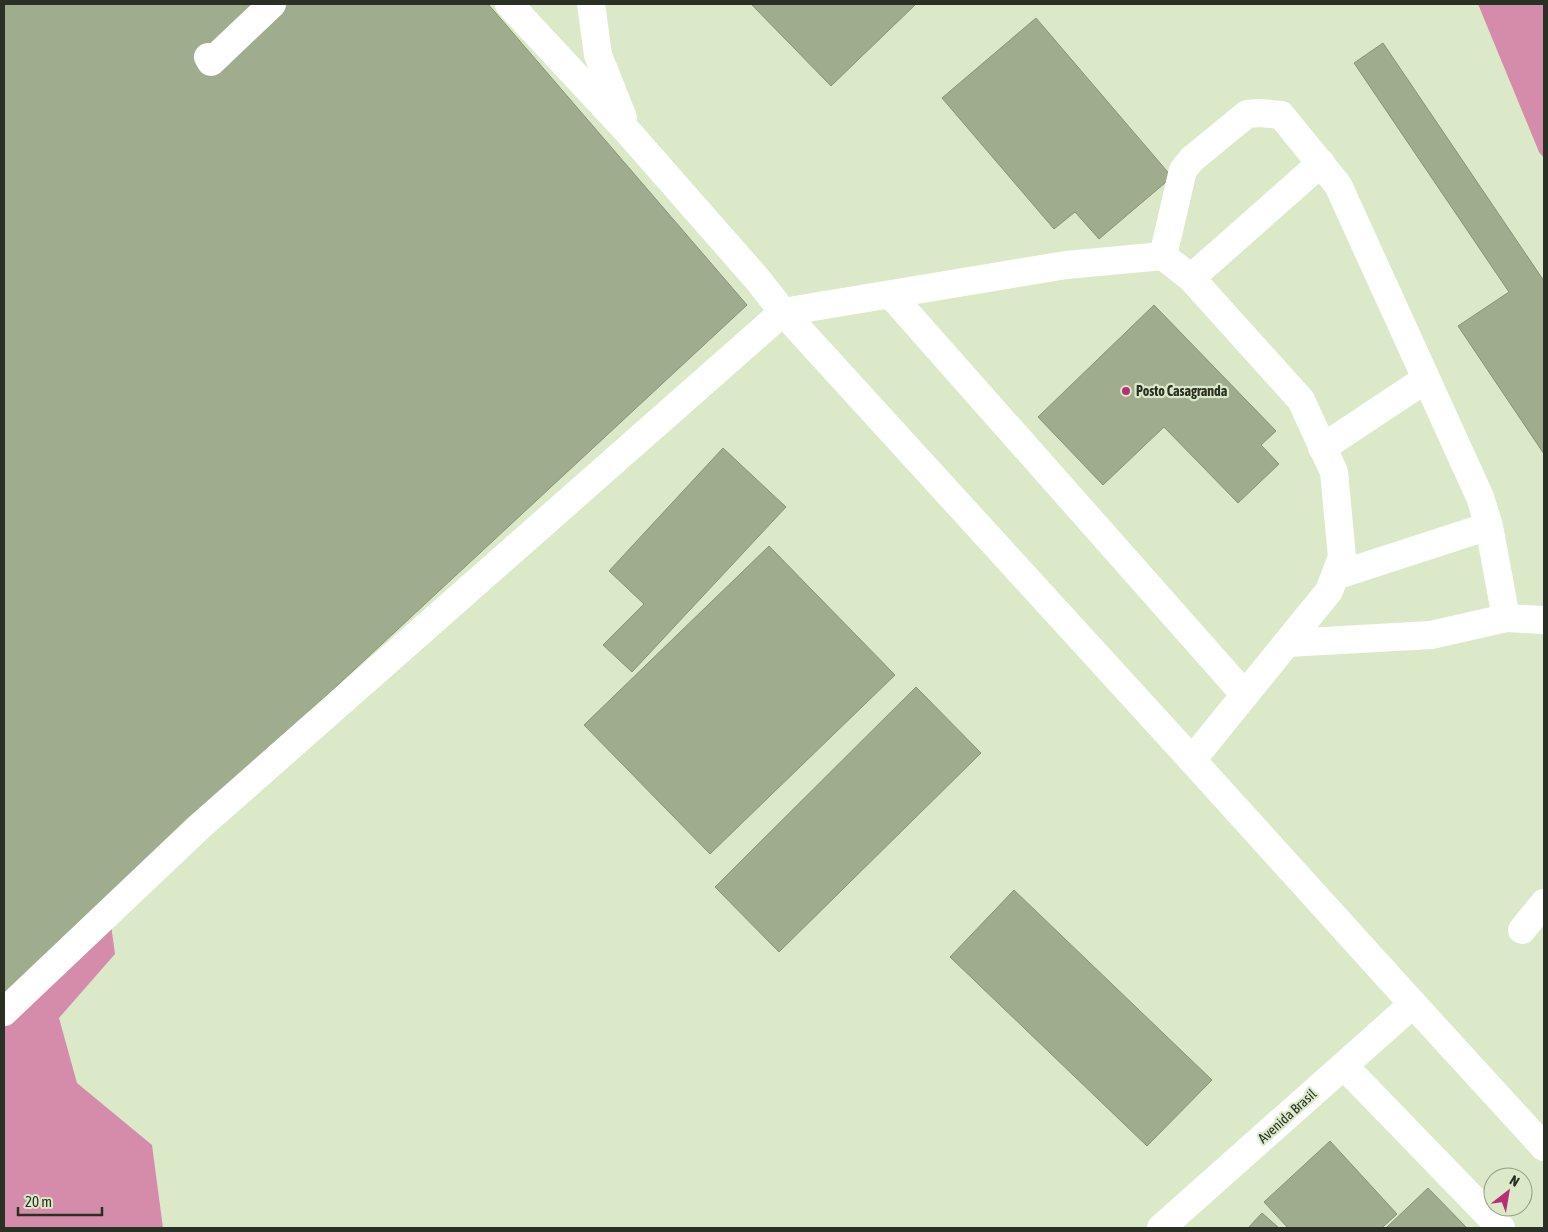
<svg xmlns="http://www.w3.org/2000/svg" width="1548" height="1232" font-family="'Asap Condensed',sans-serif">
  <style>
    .forest { fill: #d48caa }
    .building { fill: #9fac8d; stroke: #889476 }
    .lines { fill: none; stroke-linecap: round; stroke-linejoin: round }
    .minor { stroke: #fff; stroke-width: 28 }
    .major { stroke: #fff; stroke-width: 28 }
    .poi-dot { fill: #b53076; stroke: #dbe9c8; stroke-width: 2 }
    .labels { text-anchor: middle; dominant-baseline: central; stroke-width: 4.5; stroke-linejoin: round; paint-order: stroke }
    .poi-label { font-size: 14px; font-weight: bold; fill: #2b3024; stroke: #dbe9c8; text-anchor: start }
    .street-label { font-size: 14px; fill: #2b3024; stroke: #dbe9c8 }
  </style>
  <rect width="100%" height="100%" fill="#dbe9c8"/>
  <!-- forest -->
  <path class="forest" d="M1478 4H1544V158L1539 152Z
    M4 641 23 703 100 845 115 954 59 1018 77 1083 152 1145 163 1228H4Z"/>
  <!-- building -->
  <path class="building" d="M4 4H488L747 305 4 995Z
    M751 4H916L831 86Z
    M1036 18 1172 177 1099 239 1075 212 1054 229 942 98Z
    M1383 43 1544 281V454L1458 326 1509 292 1354 63Z
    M1154 305 1276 431 1261 445 1279 464 1238 503 1164 427 1103 485 1038 417Z
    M723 448 786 507 632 672 603 645 644 604 609 571Z
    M769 546 895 675 710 854 584 725Z
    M916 687 981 753 779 952 715 887Z
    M1014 890 1212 1080 1147 1146 950 957Z
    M1330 1141 1397 1214 1382 1228H1288L1264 1202Z
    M1428 1188 1467 1228H1386Z
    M1262 1213 1279 1228H1248Z"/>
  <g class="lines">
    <!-- minor -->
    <path class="minor" d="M208 57 211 62 272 4
      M1163 256 1183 170 1192 159 1247 114 1260 113 1281 115 1338 185 1480 497 1489 526 1335 576
      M1191 278 1321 163
      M891 295 1245 695
      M1322 448 1426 379
      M1489 526 1506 618
      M1288 643 1431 635 1506 618 1544 620
      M1522 930 1544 903
      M4 1012 199 827 783 312 1066 265 1163 256 1191 278 1301 400 1334 472 1342 557 1329 591 1192 760
      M1344 1066 1501 1228
      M1161 1228 1413 1004"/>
    <!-- major -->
    <path class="major" d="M509 4 629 133 758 280 783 312 1192 760 1413 1004 1544 1147
      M591 4 598 55 623 118"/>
  </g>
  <!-- markers -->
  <circle class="poi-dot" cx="1126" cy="391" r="5"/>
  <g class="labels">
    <!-- poi labels -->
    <g class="poi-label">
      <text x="1136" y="391">Posto Casagranda</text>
    </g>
    <!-- street labels -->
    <g class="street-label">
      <text transform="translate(1287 1116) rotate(-42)">Avenida Brasil</text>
    </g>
  </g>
  <!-- border -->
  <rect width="1548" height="1232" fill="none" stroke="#2b3024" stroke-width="10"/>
  <!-- north arrow -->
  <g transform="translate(1508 1192) rotate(31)"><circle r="24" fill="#dbe9c8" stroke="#959f86"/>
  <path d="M0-4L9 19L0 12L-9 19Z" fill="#b53076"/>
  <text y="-8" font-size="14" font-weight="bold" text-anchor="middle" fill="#2b3024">N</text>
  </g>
  <!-- scale -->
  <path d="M18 1207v8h84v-8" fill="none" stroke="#2b3024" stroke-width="2.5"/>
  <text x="25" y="1207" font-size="15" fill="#2b3024" stroke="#dbe9c8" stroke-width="4" paint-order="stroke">20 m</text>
</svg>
